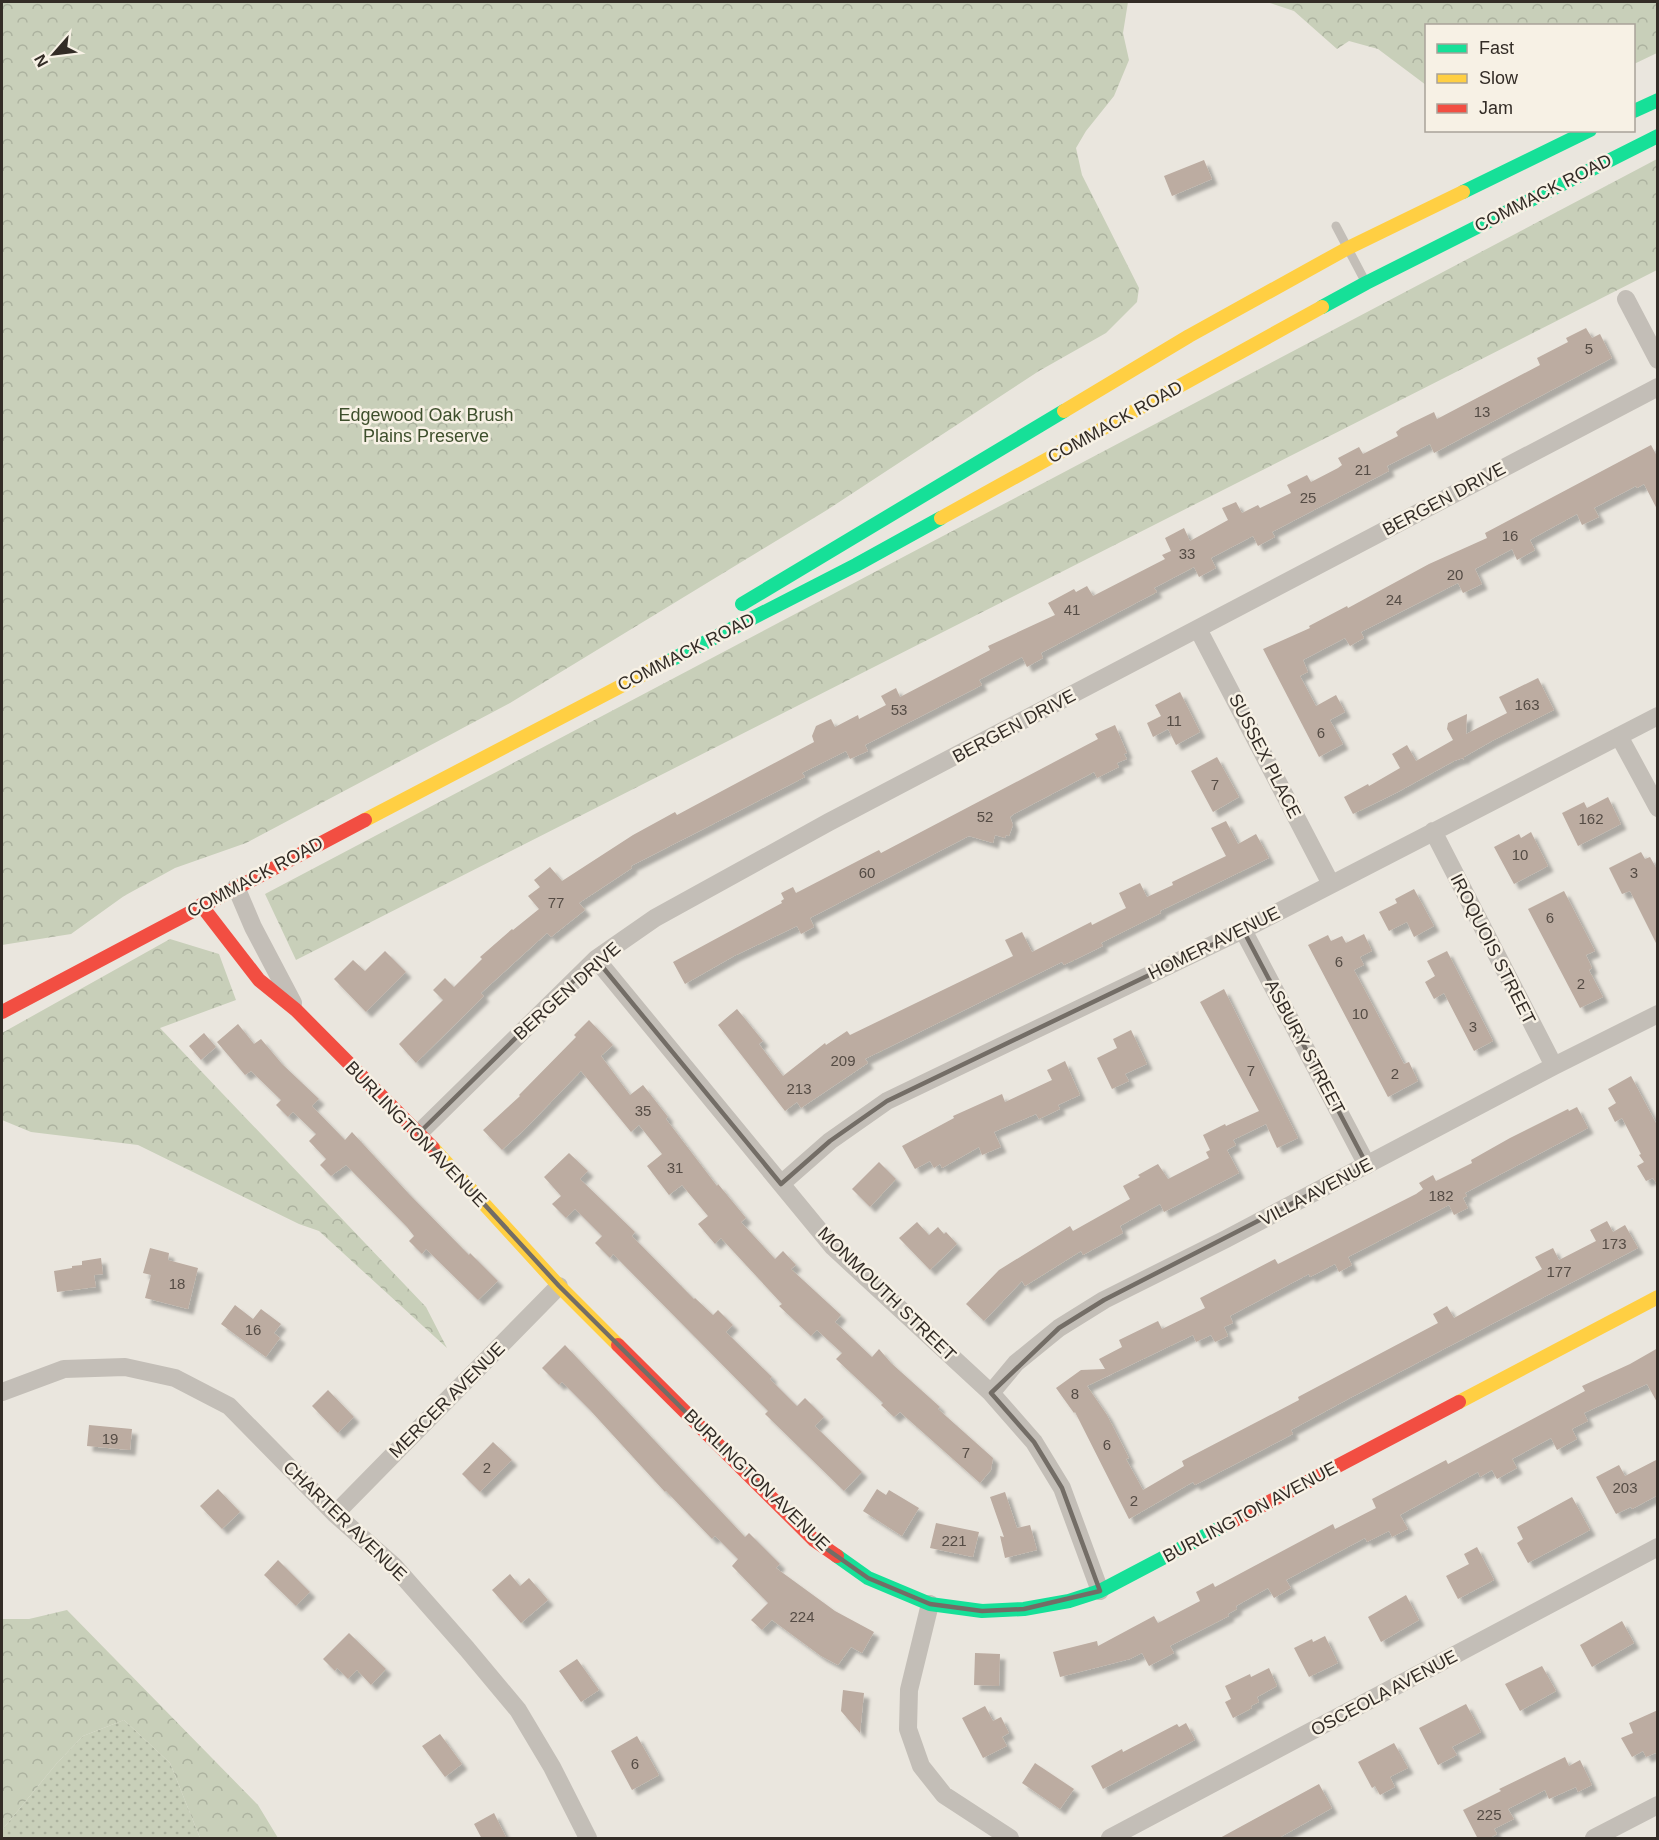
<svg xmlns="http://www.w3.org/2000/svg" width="1659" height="1840" font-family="Arial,sans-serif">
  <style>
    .grass { fill: url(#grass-dots) }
    .forest { fill: url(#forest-crowns) }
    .building { fill: #bcaca1; filter: url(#shadow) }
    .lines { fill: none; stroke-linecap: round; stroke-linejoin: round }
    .lane { stroke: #c3beb7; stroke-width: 9 }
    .street { stroke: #c3beb7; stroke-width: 18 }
    .fast { stroke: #16e098; stroke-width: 14 }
    .slow { stroke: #ffcf43; stroke-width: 14 }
    .jam { stroke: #f24e42; stroke-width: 14 }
    .marked { fill: none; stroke: #736d66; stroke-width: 4.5; stroke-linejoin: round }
    .labels { text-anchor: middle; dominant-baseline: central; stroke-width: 5; stroke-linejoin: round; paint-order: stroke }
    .number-label { font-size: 15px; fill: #554c45 }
    .street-label { font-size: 18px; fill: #332c26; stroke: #f7f1e5 }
    .park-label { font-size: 18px; fill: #3e4f2c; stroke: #f7f1e5 }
  </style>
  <defs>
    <pattern id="grass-dots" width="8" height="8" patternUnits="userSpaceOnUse" patternTransform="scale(1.5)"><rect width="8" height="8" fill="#c8cfb9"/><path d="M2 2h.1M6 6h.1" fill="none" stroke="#acb29f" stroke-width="1.8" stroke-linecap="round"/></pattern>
    <pattern id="forest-crowns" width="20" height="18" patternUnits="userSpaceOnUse" patternTransform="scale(1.5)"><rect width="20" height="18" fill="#c8cfb9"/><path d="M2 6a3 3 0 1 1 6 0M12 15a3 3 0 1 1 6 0" fill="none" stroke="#acb29f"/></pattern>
    <filter id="shadow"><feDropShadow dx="5.5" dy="5.5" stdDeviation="1.5" flood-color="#0004"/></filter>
  </defs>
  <rect width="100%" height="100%" fill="#eae6de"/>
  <!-- grass -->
  <path class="grass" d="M124 1720 170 1763 200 1838H2V1830L57 1763 83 1736Z"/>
  <!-- forest -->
  <path class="forest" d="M2 2H1128L1123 33 1129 60 1114 96 1086 131 1076 148 1082 175 1139 288 1137 302 1106 333 1039 371 827 510 510 703 246 843 175 868 124 896 71 934 2 945Z
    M1267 2H1657V53L1634 64V26H1426V85L1378 49 1349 41 1337 49 1294 11Z
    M1657 159V270L296 960 265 894Z
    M170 939 219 954 236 1000 160 1028 426 1307 447 1348 319 1231 299 1224 138 1145 31 1132 2 1120V1033Z
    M67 1610 258 1805 278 1838H200L170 1763 124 1720 83 1736 57 1763 2 1830V1619H29Z"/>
  <!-- building -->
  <path class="building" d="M1204 160 1212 179 1172 196 1164 176Z
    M1586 328 1592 338 1600 334 1612 358 1434 453 1430 444 1387 466 1389 471 1272 532 1275 537 1258 546 1253 536 1211 558 1216 568 1199 577 1194 567 1154 588 1157 592 1041 653 1043 658 1027 667 1022 657 979 680 982 685 865 745 868 751 850 759 846 751 802 773 805 777 631 866 632 868 579 903 585 910 551 937 547 933 481 993 484 996 416 1063 399 1044 443 1000 433 990 445 978 454 987 482 959 480 957 512 929 513 930 539 909 528 896 540 887 534 880 550 867 562 881 633 835 675 812 677 815 814 742 812 736 816 726 831 719 835 727 858 715 859 719 886 705 881 696 896 688 900 697 990 650 988 646 1055 615 1048 603 1074 589 1076 592 1087 586 1093 596 1165 559 1162 555 1171 551 1165 538 1184 528 1190 541 1228 520 1222 508 1236 502 1242 513 1258 505 1260 508 1291 493 1287 485 1307 475 1311 482 1338 468 1342 465 1338 458 1359 447 1363 454 1398 436 1396 432 1401 428 1434 412 1437 419 1540 365 1537 358 1568 342 1566 338Z
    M1651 445 1658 458V511L1644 484 1637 488 1636 486 1594 508 1599 517 1582 525 1577 514 1535 537 1530 540 1535 550 1517 560 1512 549 1475 569 1482 584 1463 593 1458 583 1361 632 1364 638 1350 646 1345 638 1303 660 1308 672 1300 676 1316 706 1336 695 1345 712 1330 720 1343 744 1319 757 1263 649 1310 628 1309 626 1347 606 1348 608 1429 564 1487 538 1485 533Z
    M1538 678 1554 710 1492 741 1464 757V760L1463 758 1454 761 1396 793 1353 814 1344 797 1368 784 1369 786 1400 768 1392 754 1407 745 1416 761 1453 740 1447 729 1448 723 1467 714 1466 734 1507 713 1499 697Z
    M1180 692 1200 732 1176 745 1168 729 1153 737 1147 723 1161 716 1155 705Z
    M1115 725 1127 753 1124 754 1127 759 1117 763 1119 767 1097 778 1094 772 1014 814 1010 817 1013 825 1009 836 1006 835 1005 838 995 835 993 843 969 836 810 918 814 927 801 934 797 926 734 956 685 984 673 962 782 903 781 901 784 899 781 893 793 887 796 893 879 850 881 853 1098 739 1095 734Z
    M1217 757 1239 797 1213 812 1191 771Z
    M1608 797 1621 824 1578 846 1562 813 1584 802 1587 808Z
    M1226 821 1238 844 1256 834 1269 858 1160 911 1161 913 1101 943 1103 946 1064 965 1062 962 865 1059 868 1063 801 1108 797 1102 785 1111 718 1025 737 1009 763 1041 759 1044 783 1076 825 1043 826 1045 847 1031 850 1035 1013 956 1005 940 1022 932 1032 952 1091 922 1092 925 1126 908 1119 893 1140 883 1147 897 1173 885 1172 882 1226 856 1211 828Z
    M1531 832 1548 866 1514 884 1494 847 1519 834 1521 838Z
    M1641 852 1645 859 1650 857 1658 871V947L1630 891 1622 894 1609 868Z
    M1414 889 1434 926 1414 937 1407 922 1389 931 1379 912 1397 903 1395 899Z
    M1564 891 1595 951 1586 955 1592 968 1589 970 1603 997 1580 1008 1528 909Z
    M1364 934 1372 951 1360 957 1364 965 1354 970 1404 1064 1409 1062 1418 1081 1388 1097 1308 945 1328 935 1331 941 1342 936 1346 943Z
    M385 951 406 972 366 1012 334 979 353 960 365 971Z
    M1447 951 1493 1041 1474 1051 1444 993 1434 999 1425 982 1435 976 1427 961Z
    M1224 989 1298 1138 1277 1148 1266 1124 1233 1140 1236 1145 1227 1150 1239 1173 1164 1212 1160 1204 1120 1226 1123 1233 1083 1255 1081 1251 1025 1286 1022 1281 984 1321 966 1304 999 1270 1070 1226 1073 1231 1130 1199 1123 1186 1140 1177 1138 1175 1158 1164 1168 1179 1209 1158 1206 1152 1210 1150 1203 1135 1225 1124 1226 1126 1259 1111 1200 1002Z
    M589 1020 613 1045 601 1056 630 1095 643 1085 668 1117 666 1119 717 1186 718 1184 746 1218 741 1222 775 1259 783 1251 796 1265 791 1269 841 1315 835 1322 872 1357 879 1349 891 1363 940 1407 938 1409 993 1458 991 1470 980 1483 900 1412 894 1417 881 1405 883 1403 836 1359 842 1353 817 1330 811 1336 779 1306 782 1304 721 1238 715 1244 698 1224 708 1216 682 1185 669 1195 647 1166 662 1154 639 1125 631 1132 581 1071 525 1129 502 1150 483 1130 520 1096 519 1095 576 1037 574 1035Z
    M238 1024 254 1044 261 1039 282 1064 319 1099 312 1106 345 1140 352 1132 409 1194 469 1255 470 1253 498 1281 478 1300 426 1249 422 1254 409 1241 414 1236 407 1227 346 1165 331 1176 320 1165 326 1159 309 1141 316 1134 293 1112 288 1117 276 1105 281 1100 251 1071 245 1075 217 1042Z
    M1131 1030 1147 1064 1125 1074 1129 1081 1112 1089 1097 1058 1117 1048 1113 1039Z
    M204 1033 216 1047 201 1060 189 1046Z
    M1065 1061 1080 1095 1058 1105 1060 1109 1039 1119 1036 1114 994 1132 1001 1147 982 1155 979 1147 942 1168 940 1164 934 1168 930 1161 915 1169 902 1146 954 1118 953 1116 1002 1094 1005 1102 1052 1080 1047 1070Z
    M1631 1076 1658 1127V1186L1653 1178 1646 1181 1637 1166 1644 1162 1639 1155 1641 1154 1622 1118 1615 1122 1608 1108 1616 1103 1608 1089Z
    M1577 1107 1588 1128 1465 1193 1467 1196 1463 1198 1468 1208 1454 1215 1449 1205 1348 1257 1352 1265 1339 1272 1335 1264 1310 1277 1309 1274 1230 1316 1233 1323 1224 1327 1228 1336 1215 1342 1211 1335 1196 1342 1193 1335 1087 1386 1107 1415 1129 1458 1126 1459 1143 1490 1184 1466 1182 1461 1299 1400 1298 1397 1438 1323 1433 1314 1447 1306 1454 1318 1542 1269 1535 1257 1553 1248 1559 1260 1596 1241 1590 1230 1607 1221 1613 1232 1625 1225 1638 1248 1350 1398 1291 1430 1293 1434 1195 1485 1193 1482 1129 1519 1075 1412 1074 1413 1056 1388 1081 1370 1105 1369 1099 1359 1122 1347 1119 1340 1158 1321 1162 1329 1205 1308 1200 1298 1275 1259 1278 1264 1416 1194 1423 1189 1419 1183 1433 1175 1436 1181 1472 1163 1471 1160 1510 1138 1568 1109 1569 1111Z
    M569 1153 588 1171 580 1179 635 1232 632 1236 694 1299 695 1298 713 1315 718 1310 733 1325 726 1332 772 1377 770 1379 797 1406 805 1398 824 1417 815 1426 862 1472 844 1491 765 1414 768 1411 613 1254 610 1258 595 1243 602 1236 575 1209 566 1218 552 1204 561 1196 544 1177Z
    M879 1162 896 1179 870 1207 852 1189Z
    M917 1222 929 1235 938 1227 944 1234 946 1232 957 1244 930 1270 899 1238Z
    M150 1248 169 1253 168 1260 198 1268 188 1309 145 1298 151 1275 143 1273Z
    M101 1258 103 1274 94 1275 96 1287 57 1292 54 1271 72 1268V1266L82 1265V1261Z
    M235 1305 253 1319 261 1309 281 1324 274 1333 280 1338 266 1357 221 1324Z
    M565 1345 745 1537 749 1533 780 1564 776 1568 835 1611 874 1632 862 1653 851 1647 838 1665 821 1656 772 1620 762 1630 751 1620 768 1603 732 1566 738 1559 715 1536 712 1539 666 1491 665 1492 590 1410 562 1382 559 1385 542 1368Z
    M1658 1348V1404L1647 1384 1584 1413 1588 1421 1572 1429 1577 1439 1557 1450 1551 1438 1512 1459 1517 1468 1497 1479 1492 1470 1480 1477 1478 1472 1400 1515 1408 1529 1392 1537 1389 1531 1367 1542 1365 1538 1286 1580 1291 1588 1274 1598 1268 1588 1236 1606 1237 1609 1228 1614 1229 1616 1170 1646 1174 1653 1149 1666 1142 1653 1130 1659 1060 1677 1053 1652 1097 1641 1098 1646 1154 1616 1158 1623 1200 1601 1196 1592 1213 1583 1215 1587 1333 1524 1335 1529 1376 1508 1372 1499 1446 1460 1448 1464 1585 1391 1582 1386 1630 1364Z
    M328 1390 354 1417 338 1433 312 1406Z
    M89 1425 132 1429 130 1450 87 1446Z
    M493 1442 512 1460 480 1492 462 1474Z
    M1658 1459V1495L1632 1509 1631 1507 1616 1514 1596 1477 1619 1465 1625 1476Z
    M218 1489 240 1512 222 1529 200 1506Z
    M877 1489 886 1495 889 1490 919 1508 902 1536 863 1511Z
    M1005 1492 1017 1528 1030 1525 1037 1550 1005 1558 1000 1536 1004 1537 990 1497Z
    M1572 1497 1590 1530 1528 1563 1517 1543 1523 1539 1517 1527Z
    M936 1523 979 1532 973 1557 930 1548Z
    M1477 1547 1494 1580 1458 1599 1446 1576 1469 1564 1464 1554Z
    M278 1560 310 1592 296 1606 264 1575Z
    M510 1574 520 1586 529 1578 548 1600 521 1623 492 1590Z
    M1406 1595 1419 1620 1381 1642 1368 1617Z
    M1622 1621 1634 1643 1592 1667 1580 1645Z
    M349 1633 386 1669 371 1685 357 1670 348 1679 337 1668 335 1671 323 1659Z
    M1325 1636 1338 1663 1309 1677 1294 1648 1312 1639 1313 1642Z
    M975 1653 1000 1654 999 1686 974 1685Z
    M577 1659 599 1690 581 1702 559 1671Z
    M1542 1666 1556 1691 1520 1711 1505 1684Z
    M1269 1668 1277 1686 1257 1697 1259 1702 1251 1706 1252 1708 1233 1718 1225 1702 1231 1699 1225 1686 1250 1674 1251 1677Z
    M843 1690 864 1693 860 1733 841 1711Z
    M1466 1704 1481 1732 1452 1747 1457 1755 1438 1765 1419 1728Z
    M985 1706 993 1721 1001 1717 1009 1733 1002 1737 1007 1746 983 1758 962 1718Z
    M1658 1710V1752L1646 1757 1643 1751 1632 1757 1621 1738 1633 1733 1629 1723Z
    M1186 1723 1195 1740 1103 1789 1091 1766 1122 1749 1123 1752 1177 1724 1179 1727Z
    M440 1734 462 1764 445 1777 422 1746Z
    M637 1736 659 1775 632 1790 611 1751Z
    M1394 1743 1408 1768 1390 1777 1395 1787 1380 1795 1375 1786 1372 1788 1358 1762Z
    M1565 1757 1569 1766 1580 1760 1592 1785 1578 1792 1576 1787 1549 1799 1545 1790 1508 1809 1514 1819 1494 1829 1497 1834 1488 1839H1478L1463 1810 1501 1791 1499 1789Z
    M1035 1763 1074 1789 1060 1809 1022 1783Z
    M1319 1784 1332 1808 1277 1839H1218Z
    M494 1813 507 1839H482L474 1824Z"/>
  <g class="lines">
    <!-- lane -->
    <path class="lane" d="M1336 226 1365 281"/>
    <!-- street -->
    <path class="street" d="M1626 299 1658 360
      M1198 629 1331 884
      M1619 736 1658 808
      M1433 831 1554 1066
      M236 887 253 927 293 1003
      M1243 930 1367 1165
      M596 959 833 1247 991 1393 1034 1442 1062 1488 1100 1591
      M419 1133 596 959 655 918 829 822 1658 387
      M781 1184 830 1141 887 1101 1243 930 1658 716
      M2 1392 64 1369 125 1367 175 1378 229 1406 335 1514 394 1566 467 1649 518 1710 552 1767 588 1838
      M991 1393 1016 1363 1059 1328 1104 1300 1226 1239 1554 1066 1658 1014
      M335 1514 559 1286
      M930 1604 909 1690 908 1729 921 1766 944 1795 1010 1838
      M1110 1838 1658 1547
      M1594 1838 1658 1805"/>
    <!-- fast -->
    <path class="fast" d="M1634 111 1658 100
      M1463 192 1590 130
      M1322 307 1366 283 1658 136
      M742 604 1064 411
      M667 662 856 565 941 518
      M837 1556 868 1578 930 1604 982 1611 1024 1609 1069 1601 1100 1591 1231 1522"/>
    <!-- slow -->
    <path class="slow" d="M1064 411 1189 336 1348 248 1463 192
      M941 518 1322 307
      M365 820 667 662
      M433 1148 559 1286 618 1345
      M1459 1402 1658 1297"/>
    <!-- jam -->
    <path class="jam" d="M201 905 259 980 296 1010 433 1148
      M2 1012 365 820
      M618 1345 814 1540 837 1556
      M1231 1522 1459 1402"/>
  </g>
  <!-- marked area -->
  <path class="marked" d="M1243 930 1367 1165 1104 1300 1059 1328 991 1393 1034 1442 1062 1488 1100 1591 1024 1609 982 1611 930 1604 868 1578 814 1540 559 1286 419 1133 596 959 781 1184 830 1141 887 1101Z"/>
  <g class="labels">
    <!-- number labels -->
    <g class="number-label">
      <text x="1589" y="348">5</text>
      <text x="1482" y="411">13</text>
      <text x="1363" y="469">21</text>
      <text x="1308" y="497">25</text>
      <text x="1510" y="535">16</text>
      <text x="1187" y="553">33</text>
      <text x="1455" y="574">20</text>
      <text x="1394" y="599">24</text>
      <text x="1072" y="609">41</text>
      <text x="1527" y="704">163</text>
      <text x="899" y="709">53</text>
      <text x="1174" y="720">11</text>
      <text x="1321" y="732">6</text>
      <text x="1215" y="784">7</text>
      <text x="985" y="816">52</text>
      <text x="1591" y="818">162</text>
      <text x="1520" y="854">10</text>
      <text x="867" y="872">60</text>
      <text x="1634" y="872">3</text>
      <text x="556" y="902">77</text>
      <text x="1550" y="917">6</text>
      <text x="1339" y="961">6</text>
      <text x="1581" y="983">2</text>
      <text x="1360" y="1013">10</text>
      <text x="1473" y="1026">3</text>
      <text x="843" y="1060">209</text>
      <text x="1251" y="1070">7</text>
      <text x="1395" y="1073">2</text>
      <text x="799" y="1088">213</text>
      <text x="643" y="1110">35</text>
      <text x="675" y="1167">31</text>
      <text x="1441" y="1195">182</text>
      <text x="1614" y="1243">173</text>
      <text x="1559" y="1271">177</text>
      <text x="177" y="1283">18</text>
      <text x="253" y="1329">16</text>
      <text x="1075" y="1393">8</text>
      <text x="110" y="1438">19</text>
      <text x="1107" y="1444">6</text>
      <text x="966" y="1452">7</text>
      <text x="487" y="1467">2</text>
      <text x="1625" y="1487">203</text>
      <text x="1134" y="1500">2</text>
      <text x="954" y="1540">221</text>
      <text x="802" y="1616">224</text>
      <text x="635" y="1763">6</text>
      <text x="1489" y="1814">225</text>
    </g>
    <!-- street labels -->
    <g class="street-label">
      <text transform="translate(1543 193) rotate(-27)">COMMACK ROAD</text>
      <text transform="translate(1115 422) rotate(-29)">COMMACK ROAD</text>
      <text transform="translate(1444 499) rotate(-28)">BERGEN DRIVE</text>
      <text transform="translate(686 652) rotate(-27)">COMMACK ROAD</text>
      <text transform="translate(1014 726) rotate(-28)">BERGEN DRIVE</text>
      <text transform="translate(1265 756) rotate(63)">SUSSEX PLACE</text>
      <text transform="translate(255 877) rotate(-28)">COMMACK ROAD</text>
      <text transform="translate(1214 943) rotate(-26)">HOMER AVENUE</text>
      <text transform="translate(1493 949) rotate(63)">IROQUOIS STREET</text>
      <text transform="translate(567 991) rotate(-42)">BERGEN DRIVE</text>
      <text transform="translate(1305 1047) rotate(62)">ASBURY STREET</text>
      <text transform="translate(416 1134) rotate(46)">BURLINGTON AVENUE</text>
      <text transform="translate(1316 1192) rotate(-28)">VILLA AVENUE</text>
      <text transform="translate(887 1294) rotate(44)">MONMOUTH STREET</text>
      <text transform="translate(447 1400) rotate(-45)">MERCER AVENUE</text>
      <text transform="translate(757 1480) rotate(44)">BURLINGTON AVENUE</text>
      <text transform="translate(1250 1512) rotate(-28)">BURLINGTON AVENUE</text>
      <text transform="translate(345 1521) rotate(44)">CHARTER AVENUE</text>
      <text transform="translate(1384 1693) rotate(-28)">OSCEOLA AVENUE</text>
    </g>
    <!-- park labels -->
    <g class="park-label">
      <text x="426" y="415">Edgewood Oak Brush<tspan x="426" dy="21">Plains Preserve</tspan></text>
    </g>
  </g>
  <!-- border -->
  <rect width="1659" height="1840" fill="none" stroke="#332c26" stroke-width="6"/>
  <!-- legend -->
  <rect x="1425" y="24" width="210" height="108" fill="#f7f1e5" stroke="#a9a299" stroke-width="1.5"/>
  <rect x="1437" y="44" width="30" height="9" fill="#16e098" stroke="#a9a299" stroke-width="1.5"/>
  <text x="1479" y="54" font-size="18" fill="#332c26">Fast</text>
  <rect x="1437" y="74" width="30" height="9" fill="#ffcf43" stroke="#a9a299" stroke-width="1.5"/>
  <text x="1479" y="84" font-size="18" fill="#332c26">Slow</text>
  <rect x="1437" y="104" width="30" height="9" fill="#f24e42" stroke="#a9a299" stroke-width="1.5"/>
  <text x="1479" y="114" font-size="18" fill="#332c26">Jam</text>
  <!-- north arrow -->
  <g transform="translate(54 54) rotate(242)" stroke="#f7f1e5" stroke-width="4.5" paint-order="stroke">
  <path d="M0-4.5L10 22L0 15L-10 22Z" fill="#332c26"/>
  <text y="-9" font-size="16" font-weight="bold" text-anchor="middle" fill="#332c26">N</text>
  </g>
</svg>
